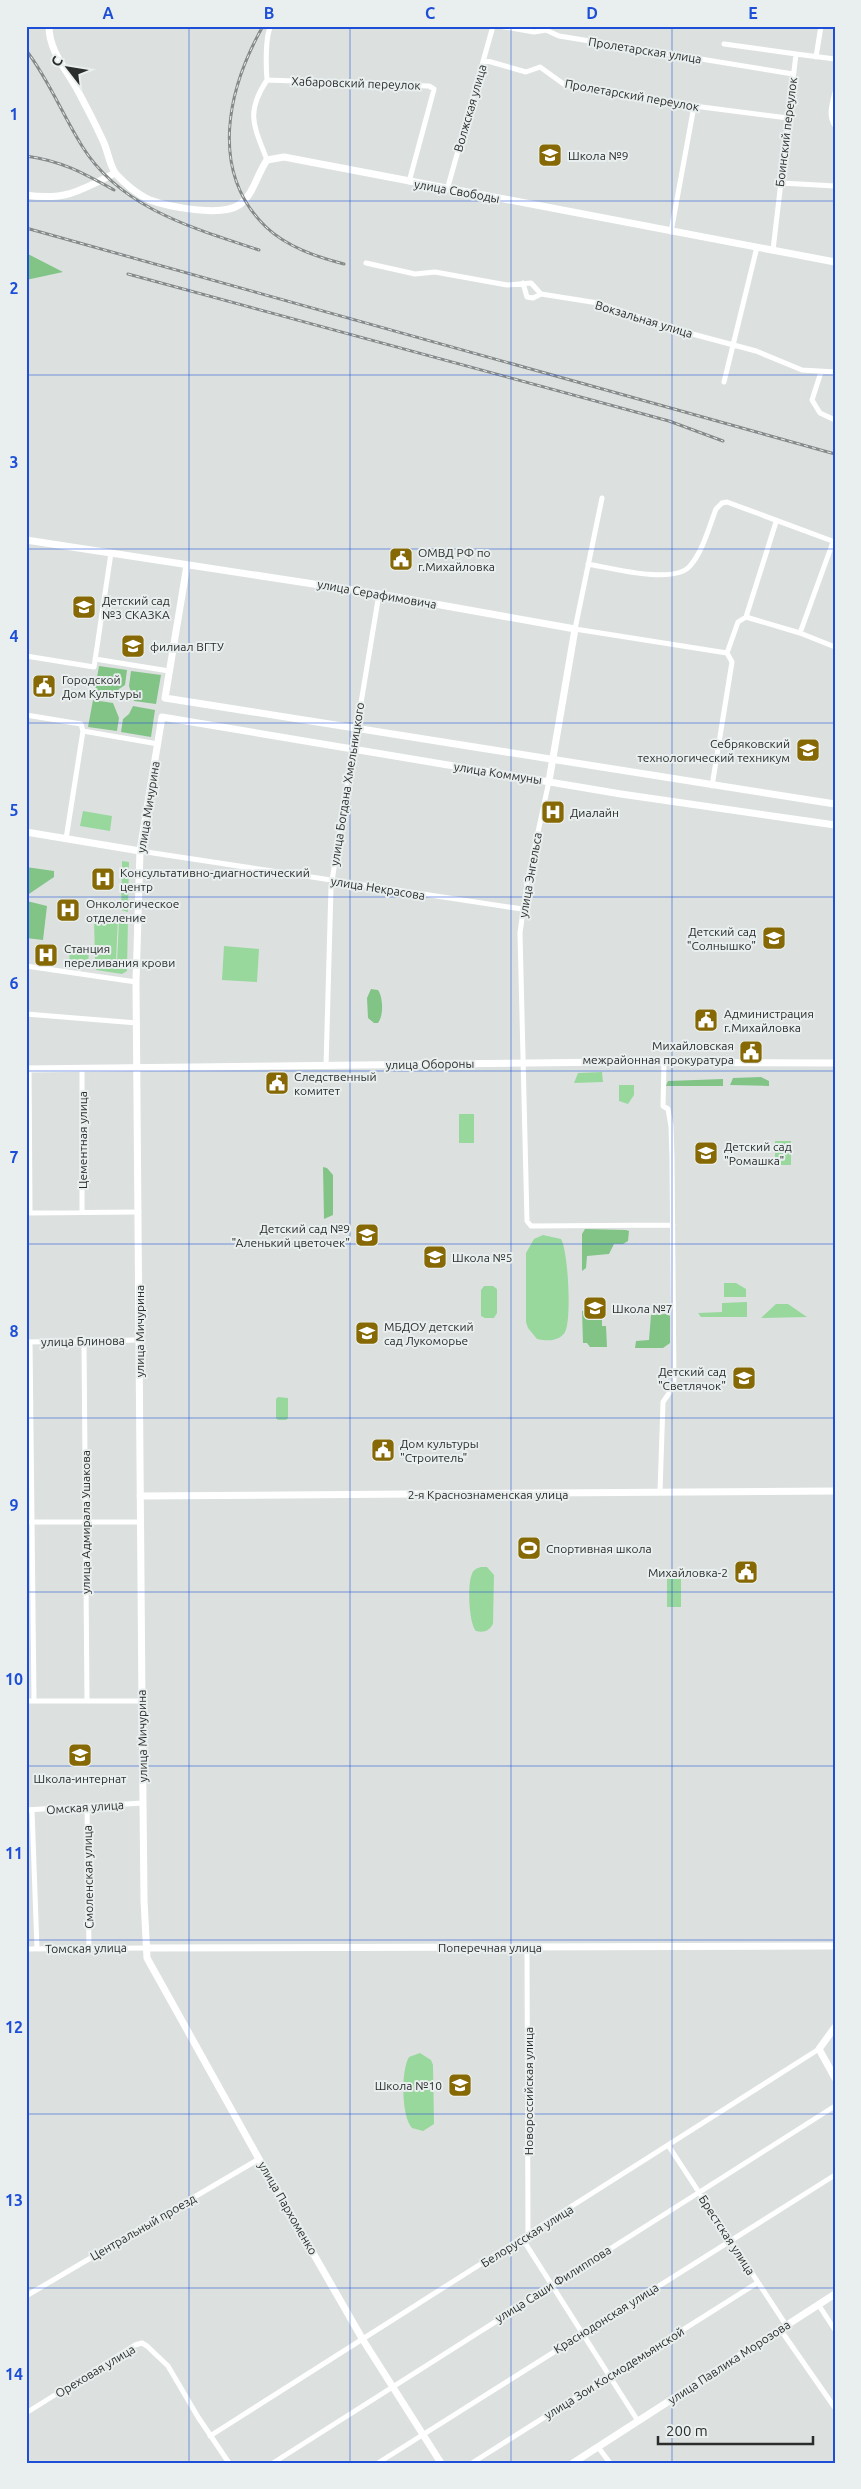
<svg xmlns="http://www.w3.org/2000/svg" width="861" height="2489" font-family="Ubuntu,sans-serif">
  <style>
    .green { fill: #98d89c }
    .forest { fill: #81c486 }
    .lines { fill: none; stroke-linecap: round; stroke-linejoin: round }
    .street { stroke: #fff; stroke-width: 5 }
    .secondary { stroke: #fff; stroke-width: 7 }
    .rail-casing { stroke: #878a8a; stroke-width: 3 }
    .rail { stroke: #e9efee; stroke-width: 1; stroke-dasharray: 4; stroke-linecap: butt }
    .grid { fill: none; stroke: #1d4ed8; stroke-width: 1; stroke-opacity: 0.55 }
    .labels { text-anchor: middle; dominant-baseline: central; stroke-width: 4; stroke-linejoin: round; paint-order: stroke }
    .street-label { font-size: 12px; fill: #2b2d2d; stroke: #e9efee }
    .poi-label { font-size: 12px; fill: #2b2d2d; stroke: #e9efee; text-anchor: start }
    .neatline { fill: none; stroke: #1d4ed8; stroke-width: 2 }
    .grid-label { font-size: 16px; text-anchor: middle; font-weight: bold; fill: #1d4ed8 }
  </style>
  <rect width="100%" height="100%" fill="#dce1e0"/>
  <!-- green -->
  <path class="green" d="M83 811 112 816 110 831 80 826Z
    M122 861 129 862 128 912 121 910Z
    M94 918H118L116 962 95 960Z
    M128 918 127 971 122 974 96 970 97 962 117 963 119 919Z
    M70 945 89 947 88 966 69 963Z
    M224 946 259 949 257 982 222 980Z
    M602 1072 603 1082 574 1083 578 1073Z
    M619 1085H634V1095L628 1104 619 1101Z
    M459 1114H474V1143H459Z
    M775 1141H791V1165H775Z
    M543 1235 561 1239C568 1250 572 1320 565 1332 559 1342 546 1341 537 1339L528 1328 526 1322V1253L534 1239Z
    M724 1283H736L746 1289V1297H724Z
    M484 1286H493L497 1289V1313L494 1318H485L481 1316V1290Z
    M747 1302V1317H701L698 1313 722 1312V1303Z
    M776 1304H788L807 1317 761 1318Z
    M278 1397 288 1398V1418L286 1420H278L276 1418V1399Z
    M481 1567H487L494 1575 493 1624C489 1631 484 1633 476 1631 469 1624 467 1584 472 1574 473 1570 477 1568 481 1567Z
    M667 1579H681V1607H667Z
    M420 2053 431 2060 433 2065 434 2124 423 2131 412 2128C401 2116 401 2070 409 2057Z"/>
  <!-- forest -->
  <path class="forest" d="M26 253 63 272 26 280Z
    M99 666 127 670 125 685 119 689 114 697 94 694Z
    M131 671 161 675 156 704 134 701 129 686Z
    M93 700 113 703 119 718 117 731 88 727Z
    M133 706 155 710 151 737 121 732 123 719 129 714Z
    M26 867 54 871V877L26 896Z
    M27 901 47 906 43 940 26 938Z
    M371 989 378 990C383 997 384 1015 378 1023H374L368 1018 367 998Z
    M761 1077 769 1081V1086L730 1085 733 1078Z
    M723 1079V1086H666L668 1081Z
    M323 1167 327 1168 333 1175V1215L324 1219Z
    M585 1229 626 1230 629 1231 628 1241 623 1244H614L609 1254 587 1256 586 1268 582 1271V1234Z
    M582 1311H606V1317L602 1318V1326H606L607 1347H590L587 1343H583Z
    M666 1314 670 1316V1343L663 1348H635L636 1341 649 1340 651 1315Z"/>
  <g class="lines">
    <!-- street -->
    <path class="street" d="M499 26 534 32 546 30 559 36 793 74
      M724 44 796 54
      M816 57 821 26
      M484 60 526 72 540 67 565 85 694 106 788 118
      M267 80C266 68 265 35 271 26
      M835 92C832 105 828 115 835 126
      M267 160C254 126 245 113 267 80L429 86 434 89 433 93 409 182
      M781 183 835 186
      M447 190 493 26
      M671 232 694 106
      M773 250 796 54 835 59
      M366 263 415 274 435 272 507 285 531 283 541 294 598 303 685 332 756 351 802 370 835 372
      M523 283 527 297 533 298 541 294
      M821 372 812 400 820 413 835 420
      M724 382 757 247
      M602 498 575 629 727 653
      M588 564C611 568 674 585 690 566 703 551 709 527 716 509L722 503 727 502 835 542
      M746 617 800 633 835 647
      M800 633 833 542
      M727 653 738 622 746 617 776 522
      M26 656 94 667 111 553
      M95 659 169 671
      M26 715 81 724 83 731 158 744
      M357 727 379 594
      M549 781 527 883 520 933 527 1221 531 1226 673 1225
      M712 786 732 662 727 653
      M66 839 83 731
      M140 851 522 909
      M26 966 136 982
      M26 1014 137 1023
      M326 1066 331 887 353 749
      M82 1068V1212
      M29 1069 30 1213
      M26 1213 139 1212
      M26 1342 139 1340
      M30 1342 34 1701
      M84 1342 87 1701
      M660 1492 663 1402 674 1386 672 1159 671 1126 668 1109 663 1106 664 1063
      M26 1522H140
      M26 1701H142
      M87 1806 89 1949
      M26 1810 143 1803
      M32 1810 37 1949
      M527 1947 528 2235
      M26 1949 146 1948
      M668 2145 786 2325
      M522 2238 638 2421
      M26 2296 259 2159
      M818 2304 835 2330
      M780 2329 835 2408
      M26 2413 135 2345 142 2343 147 2346 168 2366 198 2417 229 2463
      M210 2436 819 2049
      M598 2447 610 2463
      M273 2463 835 2106
      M378 2463 835 2175
      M472 2463 757 2283"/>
    <!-- secondary -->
    <path class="secondary" d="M49 26C49 52 67 70 78 91 87 108 96 125 104 143 108 152 110 167 116 174 124 183 138 195 150 200 169 207 221 217 239 205 253 196 257 174 267 160L284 157 835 262
      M26 195C65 201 82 190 115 173
      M26 540 379 594 575 629 549 781
      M187 565 165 698 835 804
      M353 749 357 727
      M26 832 140 851
      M26 1069 614 1062 835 1063
      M140 1496 835 1491
      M146 1948 835 1946
      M835 2027 819 2049 835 2078
      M441 2463 363 2340 259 2159 147 1958 144 1900 142 1701 136 982 140 851 162 717 621 794 835 825
      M573 2463 835 2294"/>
    <!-- rail casing -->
    <g class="rail-casing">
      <path id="rail" d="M263 26C228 88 208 171 266 227 287 247 317 257 344 264
        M26 50C49 80 62 114 82 146 120 208 193 228 259 250
        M26 156C62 161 83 173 114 190
        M26 228 835 454
        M128 274 669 421 723 441"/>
    </g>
    <!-- rail -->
    <use href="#rail" class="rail"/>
  </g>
  <!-- grid -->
  <path class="grid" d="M189 26V2463M350 26V2463M511 26V2463M672 26V2463M26 201H835M26 375H835M26 549H835M26 723H835M26 897H835M26 1071H835M26 1244H835M26 1418H835M26 1592H835M26 1766H835M26 1940H835M26 2114H835M26 2288H835"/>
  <!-- icons -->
  <defs>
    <g id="school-square" transform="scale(1.25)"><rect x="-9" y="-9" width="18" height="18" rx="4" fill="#866904" stroke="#e9efee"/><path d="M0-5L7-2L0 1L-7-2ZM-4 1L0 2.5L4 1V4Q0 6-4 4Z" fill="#fff"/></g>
    <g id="civic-square" transform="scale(1.25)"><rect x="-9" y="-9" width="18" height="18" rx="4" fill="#866904" stroke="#e9efee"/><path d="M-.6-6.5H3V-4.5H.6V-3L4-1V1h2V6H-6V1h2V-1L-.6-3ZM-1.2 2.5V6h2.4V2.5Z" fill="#fff"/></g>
    <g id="university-square" transform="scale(1.25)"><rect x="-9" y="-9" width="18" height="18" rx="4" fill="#866904" stroke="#e9efee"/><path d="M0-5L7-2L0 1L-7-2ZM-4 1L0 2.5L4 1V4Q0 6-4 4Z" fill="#fff"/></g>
    <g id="hospital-square" transform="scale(1.25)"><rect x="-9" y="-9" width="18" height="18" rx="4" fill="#866904" stroke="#e9efee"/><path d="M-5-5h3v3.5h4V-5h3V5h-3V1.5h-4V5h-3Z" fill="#fff"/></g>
    <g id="stadium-square" transform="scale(1.25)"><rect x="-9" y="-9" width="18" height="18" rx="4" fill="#866904" stroke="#e9efee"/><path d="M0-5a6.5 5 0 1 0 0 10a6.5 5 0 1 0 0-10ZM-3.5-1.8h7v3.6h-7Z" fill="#fff"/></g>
  </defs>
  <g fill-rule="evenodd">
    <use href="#school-square" x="550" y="155"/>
    <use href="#civic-square" x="401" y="559"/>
    <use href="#school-square" x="84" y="607"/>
    <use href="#university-square" x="133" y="646"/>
    <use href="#civic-square" x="44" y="686"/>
    <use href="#university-square" x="808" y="750"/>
    <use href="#hospital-square" x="553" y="812"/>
    <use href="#hospital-square" x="103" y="879"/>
    <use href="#hospital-square" x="68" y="910"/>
    <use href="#school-square" x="774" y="938"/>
    <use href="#hospital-square" x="46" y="955"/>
    <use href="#civic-square" x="706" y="1020"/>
    <use href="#civic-square" x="751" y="1052"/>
    <use href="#civic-square" x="277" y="1083"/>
    <use href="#school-square" x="706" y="1153"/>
    <use href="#school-square" x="367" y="1235"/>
    <use href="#school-square" x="435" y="1257"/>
    <use href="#school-square" x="595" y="1308"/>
    <use href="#school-square" x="367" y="1333"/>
    <use href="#school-square" x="744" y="1378"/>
    <use href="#civic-square" x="383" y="1450"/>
    <use href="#stadium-square" x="529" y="1548"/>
    <use href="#civic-square" x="746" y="1572"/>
    <use href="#school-square" x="80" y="1755"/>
    <use href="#school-square" x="460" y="2085"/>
  </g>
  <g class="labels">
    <!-- street labels -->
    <g class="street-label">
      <text transform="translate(645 50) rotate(9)">Пролетарская улица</text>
      <text transform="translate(356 83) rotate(2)">Хабаровский переулок</text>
      <text transform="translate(632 95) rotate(10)">Пролетарский переулок</text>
      <text transform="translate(470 108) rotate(-74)">Волжская улица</text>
      <text transform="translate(786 132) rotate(-83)">Боинский переулок</text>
      <text transform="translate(457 191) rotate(10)">улица Свободы</text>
      <text transform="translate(644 319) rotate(17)">Вокзальная улица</text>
      <text transform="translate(377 594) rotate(10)">улица Серафимовича</text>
      <text transform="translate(498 773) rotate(9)">улица Коммуны</text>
      <text transform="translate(347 784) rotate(-81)">улица Богдана Хмельницкого</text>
      <text transform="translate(148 807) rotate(-81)">улица Мичурина</text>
      <text transform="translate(530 875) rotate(-80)">улица Энгельса</text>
      <text transform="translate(378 888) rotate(9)">улица Некрасова</text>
      <text transform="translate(430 1064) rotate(-1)">улица Обороны</text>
      <text transform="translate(82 1140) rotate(-90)">Цементная улица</text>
      <text transform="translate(139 1331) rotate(-90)">улица Мичурина</text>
      <text transform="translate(83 1341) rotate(-1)">улица Блинова</text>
      <text x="488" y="1494">2-я Краснознаменская улица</text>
      <text transform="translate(85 1522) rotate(-90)">улица Адмирала Ушакова</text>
      <text transform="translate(142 1736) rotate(-91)">улица Мичурина</text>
      <text transform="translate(85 1807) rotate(-4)">Омская улица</text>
      <text transform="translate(88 1877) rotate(-91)">Смоленская улица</text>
      <text x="490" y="1947">Поперечная улица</text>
      <text transform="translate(86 1948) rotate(-1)">Томская улица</text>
      <text transform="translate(528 2091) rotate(-90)">Новороссийская улица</text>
      <text transform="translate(288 2208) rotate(60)">улица Пархоменко</text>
      <text transform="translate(143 2227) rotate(-30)">Центральный проезд</text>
      <text transform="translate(727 2235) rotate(57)">Брестская улица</text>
      <text transform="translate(527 2236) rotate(-32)">Белорусская улица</text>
      <text transform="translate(553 2284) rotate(-32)">улица Саши Филиппова</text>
      <text transform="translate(606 2318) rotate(-32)">Краснодонская улица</text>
      <text transform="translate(729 2362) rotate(-33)">улица Павлика Морозова</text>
      <text transform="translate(95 2371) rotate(-31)">Ореховая улица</text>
      <text transform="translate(614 2373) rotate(-32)">улица Зои Космодемьянской</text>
    </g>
    <!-- poi labels -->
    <g class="poi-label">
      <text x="568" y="155">Школа №9</text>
      <text x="418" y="552">ОМВД РФ по<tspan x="418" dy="14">г.Михайловка</tspan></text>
      <text x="102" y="600">Детский сад<tspan x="102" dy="14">№3 СКАЗКА</tspan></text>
      <text x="150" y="646">филиал ВГТУ</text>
      <text x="62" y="679">Городской<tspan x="62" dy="14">Дом Культуры</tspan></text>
      <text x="790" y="743" text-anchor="end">Себряковский<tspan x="790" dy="14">технологический техникум</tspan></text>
      <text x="570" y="812">Диалайн</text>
      <text x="120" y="872">Консультативно-диагностический<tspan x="120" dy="14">центр</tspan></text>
      <text x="86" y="903">Онкологическое<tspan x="86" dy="14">отделение</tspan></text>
      <text x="756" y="931" text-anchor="end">Детский сад<tspan x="756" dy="14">"Солнышко"</tspan></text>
      <text x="64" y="948">Станция<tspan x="64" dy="14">переливания крови</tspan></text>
      <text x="724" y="1013">Администрация<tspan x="724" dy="14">г.Михайловка</tspan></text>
      <text x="734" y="1045" text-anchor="end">Михайловская<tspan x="734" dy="14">межрайонная прокуратура</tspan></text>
      <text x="294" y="1076">Следственный<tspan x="294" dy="14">комитет</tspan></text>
      <text x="724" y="1146">Детский сад<tspan x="724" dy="14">"Ромашка"</tspan></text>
      <text x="350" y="1228" text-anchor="end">Детский сад №9<tspan x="350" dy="14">"Аленький цветочек"</tspan></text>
      <text x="452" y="1257">Школа №5</text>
      <text x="612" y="1308">Школа №7</text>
      <text x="384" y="1326">МБДОУ детский<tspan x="384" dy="14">сад Лукоморье</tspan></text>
      <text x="726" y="1371" text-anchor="end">Детский сад<tspan x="726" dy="14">"Светлячок"</tspan></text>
      <text x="400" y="1443">Дом культуры<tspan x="400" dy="14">"Строитель"</tspan></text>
      <text x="546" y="1548">Спортивная школа</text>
      <text x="728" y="1572" text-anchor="end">Михайловка-2</text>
      <text x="80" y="1778" text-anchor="middle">Школа-интернат</text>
      <text x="442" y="2085" text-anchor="end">Школа №10</text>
    </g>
  </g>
  <!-- border -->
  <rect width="861" height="2489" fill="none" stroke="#e9efee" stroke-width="55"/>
  <!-- north arrow -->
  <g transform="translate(68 68) rotate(301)" stroke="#e9efee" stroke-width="4" paint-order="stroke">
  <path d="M0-4L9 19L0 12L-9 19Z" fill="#2b2d2d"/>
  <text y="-8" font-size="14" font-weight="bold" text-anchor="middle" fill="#2b2d2d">С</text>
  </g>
  <!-- scale -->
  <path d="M658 2436v8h155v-8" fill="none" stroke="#2b2d2d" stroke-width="2.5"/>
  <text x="666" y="2436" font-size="15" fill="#2b2d2d" stroke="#e9efee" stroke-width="4" paint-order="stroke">200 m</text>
  <rect x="28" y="28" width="806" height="2434" class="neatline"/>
  <g class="grid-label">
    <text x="108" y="19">A</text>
    <text x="269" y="19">B</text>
    <text x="430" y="19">C</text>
    <text x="592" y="19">D</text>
    <text x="753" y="19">E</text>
    <text x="14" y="120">1</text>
    <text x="14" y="294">2</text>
    <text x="14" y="468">3</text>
    <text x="14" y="642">4</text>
    <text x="14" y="816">5</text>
    <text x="14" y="989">6</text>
    <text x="14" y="1163">7</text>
    <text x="14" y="1337">8</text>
    <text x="14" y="1511">9</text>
    <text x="14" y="1685">10</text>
    <text x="14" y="1859">11</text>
    <text x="14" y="2033">12</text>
    <text x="14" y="2206">13</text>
    <text x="14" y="2380">14</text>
  </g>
</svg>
